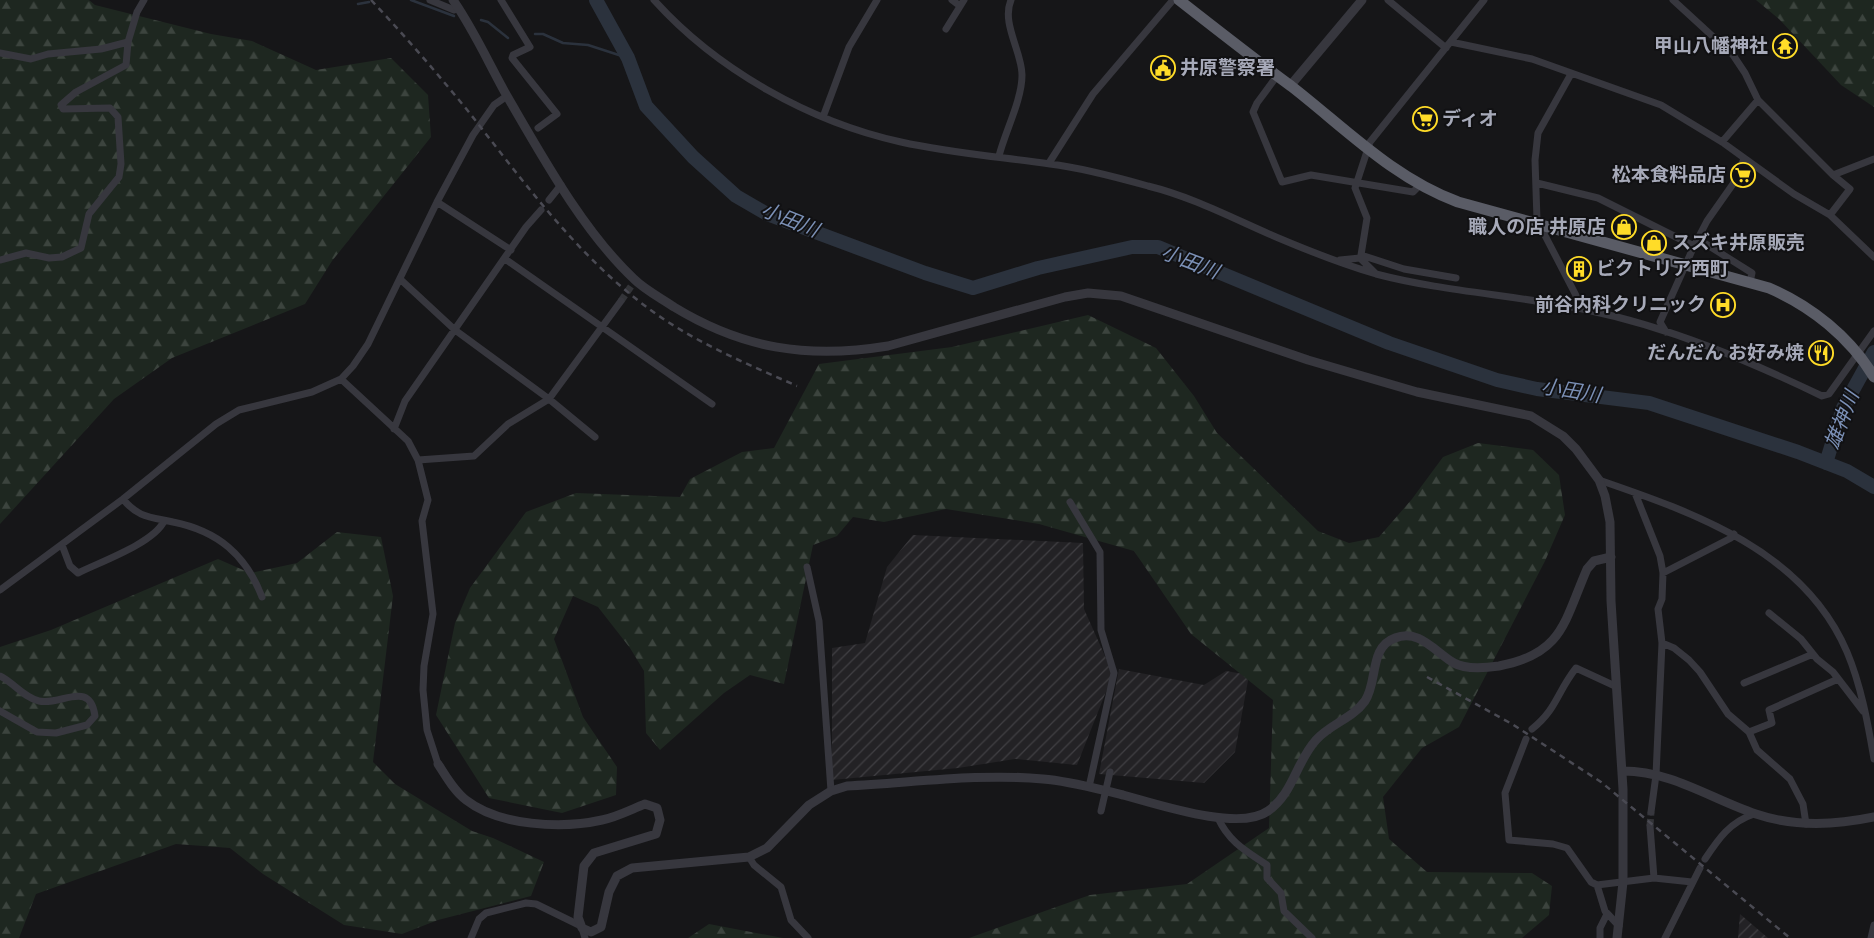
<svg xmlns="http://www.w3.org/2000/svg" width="1874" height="938" viewBox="0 0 1874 938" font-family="Karla,'Noto Sans JP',sans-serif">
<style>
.industrial{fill:url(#industrial-furrows)}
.forest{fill:url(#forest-firs)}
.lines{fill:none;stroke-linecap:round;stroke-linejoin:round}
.stream{stroke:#2b323d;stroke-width:2.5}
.river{stroke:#2b323d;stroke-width:14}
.minor-tunnel{stroke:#333438;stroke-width:7;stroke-dasharray:7 3.5;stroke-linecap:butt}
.minor{stroke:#37373e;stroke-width:7}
.tertiary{stroke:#37373e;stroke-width:9}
.trunk{stroke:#5a5c66;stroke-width:11}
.rail{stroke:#4a4a53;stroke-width:2.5;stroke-dasharray:6 5;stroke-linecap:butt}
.minor-bridge{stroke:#37373e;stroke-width:7}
.labels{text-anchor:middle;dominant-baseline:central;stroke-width:4;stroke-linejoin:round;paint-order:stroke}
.poi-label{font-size:19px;font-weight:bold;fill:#a7aab9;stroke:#111113;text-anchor:end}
.water-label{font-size:20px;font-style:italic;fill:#7c91b7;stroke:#111113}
</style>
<defs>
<pattern id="industrial-furrows" width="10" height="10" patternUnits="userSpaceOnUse" patternTransform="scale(1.25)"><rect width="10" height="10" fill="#232225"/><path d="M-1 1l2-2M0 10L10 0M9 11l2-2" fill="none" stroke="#403f43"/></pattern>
<pattern id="forest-firs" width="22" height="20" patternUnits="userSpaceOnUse" patternTransform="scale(1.25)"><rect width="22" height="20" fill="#1e2720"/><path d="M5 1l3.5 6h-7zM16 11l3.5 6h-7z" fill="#3c443e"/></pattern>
</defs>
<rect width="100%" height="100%" fill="#161618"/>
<!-- industrial -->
<path class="industrial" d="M913,535L1083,543L1084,609L1113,674L1077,765L1015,759L958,768L832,780V648L865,643L887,567Z
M1119,669L1204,685L1226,671L1249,675L1235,752L1204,783L1099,774Z
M1740,914L1768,938H1738Z"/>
<!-- forest -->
<path class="forest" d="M0,0H89L95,5L211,34L252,41L316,70L391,58L428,95L431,137L332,261L305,304L172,358L114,399L0,524Z
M1756,0H1874V107L1841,85L1779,19Z
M1088,315L1156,348L1194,396L1217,433L1318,531L1349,543L1379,537L1412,499L1443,457L1478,443L1533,450L1559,475L1565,515L1545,561L1459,727L1422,748L1383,797L1389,839L1427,872L1532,873L1552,886L1549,915L1522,938H969L1090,895L1187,884L1269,828L1273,700L1191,634L1134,551L1039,524L946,509L884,522L853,517L837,536L813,545L784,684L750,675L724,693L660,750L646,733L644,671L630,648L598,607L573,596L554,639L583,717L617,767L616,795L562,813L489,798L436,715L455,623L470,588L526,512L576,493L680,497L690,479L742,452L774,448L819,364L952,347Z
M337,532L381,537L393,596L373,762L395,784L472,831L493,838L544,862L531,896L438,920L402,934L344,925L263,874L230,848L176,844L36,894L19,938H0V647L51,630L218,559L250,573L297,563Z
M709,924L783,938H688Z"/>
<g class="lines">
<!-- stream -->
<path class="stream" d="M411,0L454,16
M358,4L369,2
M481,20L488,22L508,38
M535,34H543L563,43L588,45L628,58"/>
<!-- river -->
<path class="river" d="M596,0L628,58L646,106L693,157L736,196L767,214L925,273L973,288L1038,268L1132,247H1158L1389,343L1497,380L1537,389L1649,403L1798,452L1847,471L1874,487
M1826,463L1843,408L1874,352"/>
<!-- minor-tunnel -->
<path class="minor-tunnel" d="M621,301L632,285
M1650,826L1651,812"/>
<!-- minor -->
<path class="minor" d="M430,0L454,10L459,8
M501,0L530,47L513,55L512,58L557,114L538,128
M654,0C717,70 810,122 901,142C950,153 1001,157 1050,164C1083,168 1116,177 1148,186C1193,197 1234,219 1276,237C1309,251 1342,264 1376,274C1445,292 1517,295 1587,310C1669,327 1747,360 1822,396L1829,394L1874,331
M952,0L960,6
M1388,0L1446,48
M1673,0L1733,55L1745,73L1758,100L1833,175L1850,189L1830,215
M946,29L964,0
M1451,42L1532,59L1661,105L1722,142L1794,194L1830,215L1874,257
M0,53L31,59L48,54L101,49L128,42
M1571,74L1538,133L1535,160L1537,220L1583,309
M1277,76L1257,103L1253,112L1282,182L1311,175L1413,192L1419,186
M823,117L849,47L877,0
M1722,142L1758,100
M999,156C1005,132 1022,100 1022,75C1022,52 1001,23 1011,0
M1049,163L1093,94L1173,0
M1833,175L1874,159
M1537,183L1598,198L1694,246
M549,200L561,185
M437,202L511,250
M1698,239L1752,273L1750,282
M1361,255L1360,258L1375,273
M505,259L712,404
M0,260L26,253L49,258L62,257L81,248L89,214L119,177L121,164L118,117L110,108L63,109L61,105L76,92L126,65L128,42L137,12L144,0
M1340,260L1360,258
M1456,278L1404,269L1361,255L1367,218L1355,188L1370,142L1484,0
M400,279L455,330L549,399L595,437
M1666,332L1660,322L1694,246L1707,221L1733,184L1744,159
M341,379L408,441L418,460L428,500L422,521L433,614L424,666L423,690L427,730L438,764
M394,429L405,401L526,227L541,210
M418,460L474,456L508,424L549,399L621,301
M1599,480C1695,513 1804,551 1847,652C1861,685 1868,724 1874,759
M1635,493L1660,556L1663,573L1662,599L1658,609L1662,643L1656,775L1651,812
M123,499C138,518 151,517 173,522C218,531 246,555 262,597
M1070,502L1100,552L1101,630L1114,673L1089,787
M62,545L70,566L78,573C100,562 154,543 164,521
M807,567L819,621L831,791
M1663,573L1731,538L1734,534
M0,590L123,499L216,424L239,410L312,392L341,379L353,366L368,344L437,202L473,135L494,105L507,96
M1769,613L1801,639L1817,659L1833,672L1863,711
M1662,643L1674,648L1689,660L1700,672L1728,714L1749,732L1757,750L1790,779L1803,804L1806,824
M0,676C13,682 24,698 39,701C61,706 90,679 95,716L87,725L56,733L37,732L0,711
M1744,683L1813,654
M1532,729C1557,709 1557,692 1576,668L1615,686
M1749,732L1772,723L1769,710L1838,679
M1526,739L1505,793L1509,840L1553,844L1567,848L1591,882L1597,885L1654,878L1692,882
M1218,818C1229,842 1246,851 1267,865V878L1281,893L1284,911L1312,938
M1650,826L1654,878
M749,857L754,865L781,887L791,920L808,938
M1705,859C1719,838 1730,822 1754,814
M1597,885L1605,911L1619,926
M582,928L585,938
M471,938L479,919L486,913L526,903L536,904L579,925
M1600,938V928L1607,914
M1665,938L1700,868
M1871,938L1874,925"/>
<!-- tertiary -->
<path class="tertiary" d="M453,0C474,30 489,64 507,96C542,156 583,231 634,279C645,290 661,298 674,307C743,349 808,359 888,346L1065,297L1088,293L1121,296L1308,360L1417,392L1531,416L1563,436L1576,449L1599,480L1605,496L1610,522L1611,601L1623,789V882L1617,938
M1290,86L1362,0
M438,764C446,776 454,791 466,800C499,826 562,829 602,820C617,817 632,809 645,804L657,808L660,820L656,834L594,853L584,866L578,917L582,928L591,932L601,927L609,892L617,876L632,868L749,857L767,848L809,805L831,791L847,786C911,783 979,773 1043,779C1070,781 1097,789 1123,795C1157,804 1239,832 1268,811C1293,794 1296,762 1316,740C1330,724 1352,719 1365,701C1378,682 1369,647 1395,638C1419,628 1435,652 1454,663C1466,670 1485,668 1499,666C1563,654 1564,622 1587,569L1594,561L1611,557
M1623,771C1672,771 1711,799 1756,814C1794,827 1836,825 1874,817"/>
<!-- trunk -->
<path class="trunk" d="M1179,0C1216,29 1253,58 1291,86C1345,128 1393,178 1458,202L1769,288C1811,306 1850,337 1874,377"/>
<!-- rail -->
<path class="rail" d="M371,0C405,36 437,73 468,111C527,186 585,267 665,320C706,347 752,366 797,386
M1427,677L1512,724L1601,782L1790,938"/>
<!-- minor-bridge -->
<path class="minor-bridge" d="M1101,811L1110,772"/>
</g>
<!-- icons -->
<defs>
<symbol id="temple-ring" viewBox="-11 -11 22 22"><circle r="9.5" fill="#111113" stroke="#ffdc28" stroke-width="1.5"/><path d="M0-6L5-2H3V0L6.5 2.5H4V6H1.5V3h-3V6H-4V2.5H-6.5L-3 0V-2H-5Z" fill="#ffdc28"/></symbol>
<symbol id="civic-ring" viewBox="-11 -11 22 22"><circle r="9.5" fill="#111113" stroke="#ffdc28" stroke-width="1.5"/><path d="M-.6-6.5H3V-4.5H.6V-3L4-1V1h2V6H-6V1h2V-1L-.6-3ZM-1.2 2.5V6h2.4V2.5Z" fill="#ffdc28"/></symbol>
<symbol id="supermarket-ring" viewBox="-11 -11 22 22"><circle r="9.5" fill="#111113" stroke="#ffdc28" stroke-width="1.5"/><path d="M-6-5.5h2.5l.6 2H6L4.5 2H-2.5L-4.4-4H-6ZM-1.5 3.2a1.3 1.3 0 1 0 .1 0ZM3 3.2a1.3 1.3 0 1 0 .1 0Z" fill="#ffdc28"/></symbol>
<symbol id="shop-ring" viewBox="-11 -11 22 22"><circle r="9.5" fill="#111113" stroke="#ffdc28" stroke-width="1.5"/><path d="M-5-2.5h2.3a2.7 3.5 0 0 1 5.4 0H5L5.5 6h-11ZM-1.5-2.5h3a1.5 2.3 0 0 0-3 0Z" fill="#ffdc28"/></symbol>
<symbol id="building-ring" viewBox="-11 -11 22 22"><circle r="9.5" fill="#111113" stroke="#ffdc28" stroke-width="1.5"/><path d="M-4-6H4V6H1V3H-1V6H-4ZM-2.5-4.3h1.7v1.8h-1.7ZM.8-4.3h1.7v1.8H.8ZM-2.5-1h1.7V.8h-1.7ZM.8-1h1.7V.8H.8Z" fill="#ffdc28"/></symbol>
<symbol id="hospital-ring" viewBox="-11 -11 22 22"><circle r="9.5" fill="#111113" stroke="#ffdc28" stroke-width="1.5"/><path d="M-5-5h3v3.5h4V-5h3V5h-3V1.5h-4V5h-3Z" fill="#ffdc28"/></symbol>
<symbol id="restaurant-ring" viewBox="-11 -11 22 22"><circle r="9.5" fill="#111113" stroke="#ffdc28" stroke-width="1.5"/><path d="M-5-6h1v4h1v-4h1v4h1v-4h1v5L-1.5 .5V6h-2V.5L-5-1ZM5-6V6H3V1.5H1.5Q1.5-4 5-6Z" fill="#ffdc28"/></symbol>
</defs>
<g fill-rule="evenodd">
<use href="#temple-ring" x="1771" y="32" width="28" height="28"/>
<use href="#civic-ring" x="1149" y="54" width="28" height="28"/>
<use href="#supermarket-ring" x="1411" y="105" width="28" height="28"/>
<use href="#supermarket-ring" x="1729" y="161" width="28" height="28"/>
<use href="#shop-ring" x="1610" y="213" width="28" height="28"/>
<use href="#shop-ring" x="1640" y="229" width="28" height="28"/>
<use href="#building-ring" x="1565" y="255" width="28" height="28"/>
<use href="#hospital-ring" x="1709" y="291" width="28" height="28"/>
<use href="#restaurant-ring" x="1807" y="339" width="28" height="28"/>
</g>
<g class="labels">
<!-- poi labels -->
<g class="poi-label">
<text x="1768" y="46">甲山八幡神社</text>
<text x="1180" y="68" text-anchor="start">井原警察署</text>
<text x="1442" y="119" text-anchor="start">ディオ</text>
<text x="1726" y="175">松本食料品店</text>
<text x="1606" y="227">職人の店 井原店</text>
<text x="1672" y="243" text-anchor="start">スズキ井原販売</text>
<text x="1596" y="269" text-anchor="start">ビクトリア西町</text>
<text x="1706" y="305">前谷内科クリニック</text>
<text x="1804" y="353">だんだん お好み焼</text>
</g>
<!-- water labels -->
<g class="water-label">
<text transform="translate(790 220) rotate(22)">小田川</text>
<text transform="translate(1190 262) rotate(21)">小田川</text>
<text transform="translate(1571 391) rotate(9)">小田川</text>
<text transform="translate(1842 420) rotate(-69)">雄神川</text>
</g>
</g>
</svg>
